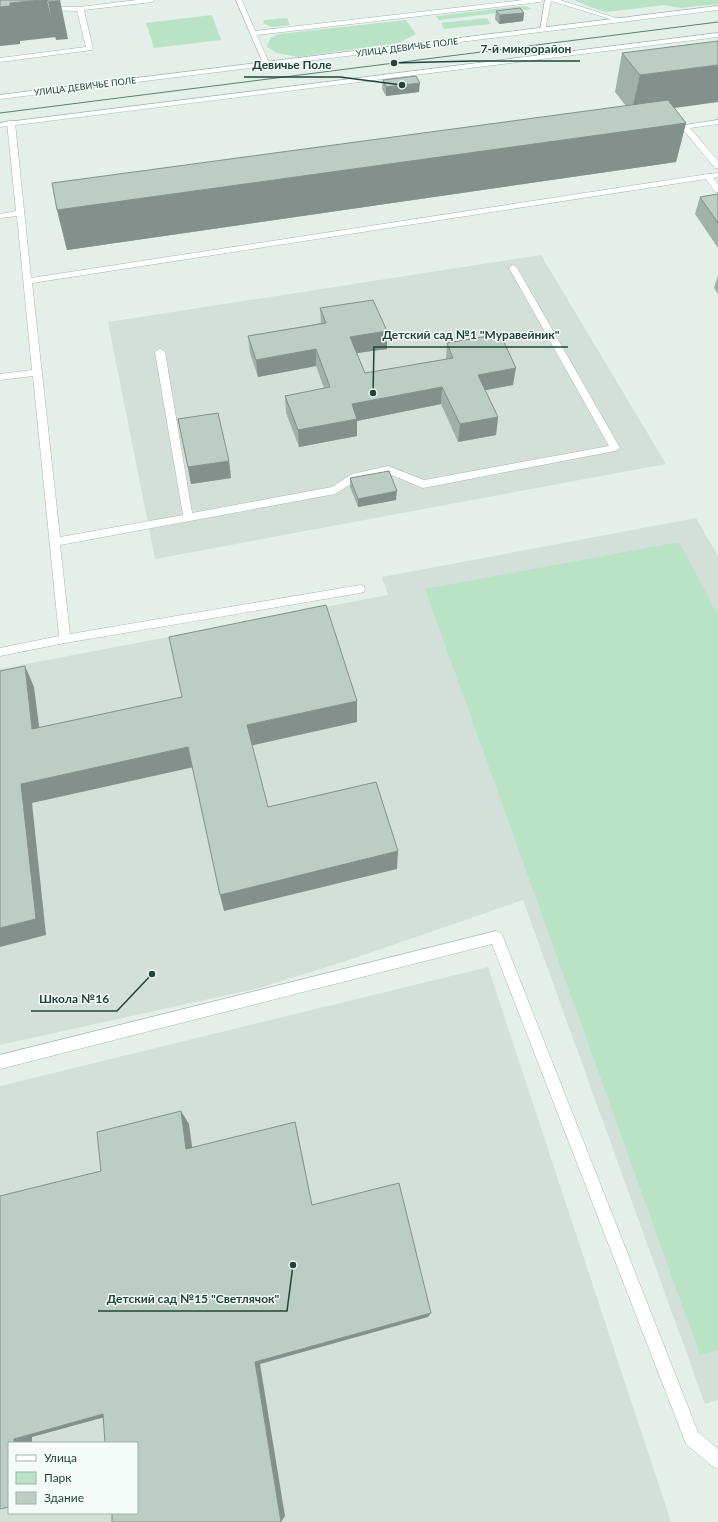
<svg xmlns="http://www.w3.org/2000/svg" width="718" height="1522" viewBox="0 0 718 1522" font-family="Lato,sans-serif">
<style>
.built{fill:#d2e0d9;fill-rule:evenodd}
.green{fill:#bae3c5}
.lines{fill:none;stroke-linecap:round;stroke-linejoin:round}
.lane-casing{stroke:#a5b8b2;stroke-width:1}
.secondary-casing{stroke:#a1bcb2;stroke-width:1}
.lane{fill:#fff;fill-rule:evenodd}
.secondary{fill:#fff;fill-rule:evenodd}
.tram{stroke:#5b7f75;stroke-width:1}
.wall{fill:#a2b0aa}
.shaded-wall{fill:#84908b}
.building{fill:#bccdc6;stroke:#84908b}
.labels{text-anchor:middle;dominant-baseline:central;stroke-width:3;stroke-linejoin:round;paint-order:stroke}
.far-street-label{font-size:9px;fill:#20443a;stroke:#f5fbf8}
.leader{fill:none;stroke:#20443a;stroke-width:1.5}
.callout-dot{fill:#20443a;stroke:#f5fbf8;stroke-width:1.5}
.callout-label{font-size:12px;text-anchor:middle;font-weight:bold;fill:#20443a;stroke:#f5fbf8;stroke-width:3;stroke-linejoin:round;paint-order:stroke}
</style>
<rect width="100%" height="100%" fill="#e4efea"/>
<!-- built -->
<path class="built" d="M541,255L666,464L155,559L108,322Z
M696,518L718,556V1400L705,1404L523,900L349,960L259,988L0,1045V669L388,595L382,577Z
M488,967L671,1522H0V1086ZM9,1443H137V1513H9Z"/>
<!-- green -->
<path class="green" d="M574,0H718V4L680,8L665,5L606,12L593,8Z
M525,6L532,9L439,20L436,16L503,8Z
M212,15L221,40L154,48L146,23Z
M287,18L290,25L272,27L263,23L264,20Z
M487,18L491,24L444,29L441,23Z
M406,20L416,34L398,43L298,57L277,53L267,47L270,38L279,34Z
M679,542L718,614V1350L700,1355L425,589Z"/>
<g class="lines">
<defs>
<path id="lane" d="M137,0H155L152,2L84,10L93,49L92,50L0,62V58L86,47L77,11L46,10L44,9V7H80Z
M236,0H242L255,31L523,0H543L540,2L257,35L269,63L266,65L263,63Z
M545,0H560L622,20L617,21L551,1L545,30L540,31Z
M718,120V124L690,128L718,161V168H715L681,127L685,125Z
M8,121H14L15,123L31,278L708,174L718,173V177L713,178L718,184V192H715L706,179L32,283L60,537L183,515L155,352L160,349L165,352L192,513L332,487L352,474L388,466L424,480L609,446L509,268L513,265L517,268L620,448L615,451L423,488L387,473L359,479L335,494L60,545L70,634L360,585L364,586L365,589L364,592L360,593L65,643L0,656V648L59,636L33,376L0,380V374L32,370L17,216L0,218V214L16,211L7,123Z
M496,931L501,933L503,937L698,1432L718,1449V1469L712,1466L686,1444L492,944L0,1069V1055Z"/>
<path id="secondary" d="M718,6V10L0,99V95Z
M718,33V37L0,127V123Z"/>
</defs>
<!-- lane casing -->
<use href="#lane" class="lane-casing"/>
<!-- secondary casing -->
<use href="#secondary" class="secondary-casing"/>
<!-- lane -->
<use href="#lane" class="lane"/>
<!-- secondary -->
<use href="#secondary" class="secondary"/>
<!-- tram -->
<path class="tram" d="M0,113L718,22"/>
</g>
<!-- wall -->
<path class="wall" d="M496,11L524,13L523,21L499,24L495,19Z
M622,53L674,108L686,123L676,162L67,250L57,210L626,106L615,92Z
M383,80L419,92L386,96L382,89Z
M718,194V248L695,214L700,197Z
M718,275V294L714,288Z
M320,308L387,331V349L357,353L365,373L446,359L447,343L513,385L485,390L498,417L496,435L458,442L441,404L357,421V436L299,447L286,413L285,396L324,388L316,366L258,377L250,353L248,336L321,323Z
M178,419L229,461L231,478L191,484Z
M350,478L396,500L358,507L350,487Z"/>
<!-- shaded-wall -->
<path class="shaded-wall" d="M42,0H47L56,37L20,41V44L0,46V7L10,3Z
M60,0L68,39L56,40L48,2Z
M524,13L523,21L499,24L500,15Z
M718,65V102L631,114L640,75Z
M420,83L419,92L386,96V87Z
M686,123L676,162L67,250L57,210Z
M387,331V349L350,354V337Z
M316,349V366L258,377L256,360Z
M516,368L513,385L476,392L478,375Z
M442,387L441,404L357,421V436L299,447L298,430L352,404Z
M498,417L496,435L458,442L460,424Z
M229,461L231,478L191,484L188,467Z
M397,491L396,500L358,507V499Z
M25,666L34,687L42,749L32,729Z
M357,701V722L250,746L247,725Z
M188,747L194,767L32,803L46,935L0,947V928L21,784Z
M398,851L397,869L224,911L220,895Z
M181,1111L189,1124L194,1161L186,1149Z
M295,1122L298,1135L314,1215L312,1205Z
M431,1313L428,1317L260,1364L285,1516L281,1522L255,1362Z
M103,1414H116L32,1437V1443H14V1439Z"/>
<!-- building -->
<path class="building" d="M0,0H42L10,3V6L0,7Z
M47,0H59L60,1L48,2Z
M520,8L524,13L500,15L496,11Z
M718,41V65L640,75L622,53Z
M416,76L420,83L386,87L383,80Z
M668,100L686,123L57,210L52,183Z
M718,194V223L700,197Z
M373,300L387,331L350,337L365,373L453,358L447,343L500,334L516,368L478,375L498,417L460,424L442,387L352,404L357,419L298,430L285,396L330,387L316,349L256,360L248,336L326,323L320,308Z
M218,413L229,461L188,467L178,419Z
M389,471L397,491L358,499L350,478Z
M326,605L357,701L247,725L268,807L376,782L398,851L220,895L188,747L21,784L36,919L0,928V671L25,666L32,729L182,697L169,637Z
M181,1111L186,1149L295,1122L312,1205L399,1183L431,1313L255,1362L281,1522H112V1513H137V1443H105L103,1414L14,1439V1443H9V1507L0,1509V1196L101,1171L97,1132Z"/>
<g class="labels">
<!-- far-street labels -->
<g class="far-street-label">
<text transform="translate(407 47) rotate(-7)">УЛИЦА ДЕВИЧЬЕ ПОЛЕ</text>
<text transform="translate(85 86) rotate(-7)">УЛИЦА ДЕВИЧЬЕ ПОЛЕ</text>
</g>
</g>
<!-- callouts -->
<path class="leader" d="M394 63L473 61H580M402 85L340 77H244M373 393L374 347H568M152 974L117 1011H31M293 1265L287 1311H98"/>
<g class="callout-dot">
<circle cx="394" cy="63" r="4"/>
<circle cx="402" cy="85" r="4"/>
<circle cx="373" cy="393" r="4"/>
<circle cx="152" cy="974" r="4"/>
<circle cx="293" cy="1265" r="4"/>
</g>
<g class="callout-label">
<text x="526" y="53">7-й микрорайон</text>
<text x="292" y="69">Девичье Поле</text>
<text x="471" y="339">Детский сад №1 "Муравейник"</text>
<text x="74" y="1003">Школа №16</text>
<text x="193" y="1303">Детский сад №15 "Светлячок"</text>
</g>
<!-- legend -->
<rect x="8" y="1442" width="130" height="72" fill="#f5fbf8" stroke="#a0b2ac"/>
<rect x="16" y="1455" width="20" height="6" fill="#ffffff" stroke="#a0b2ac"/>
<text x="44" y="1462" font-size="12" fill="#20443a">Улица</text>
<rect x="16" y="1472" width="20" height="12" fill="#bae3c5" stroke="#a0b2ac"/>
<text x="44" y="1482" font-size="12" fill="#20443a">Парк</text>
<rect x="16" y="1492" width="20" height="12" fill="#bccdc6" stroke="#a0b2ac"/>
<text x="44" y="1502" font-size="12" fill="#20443a">Здание</text>
</svg>
